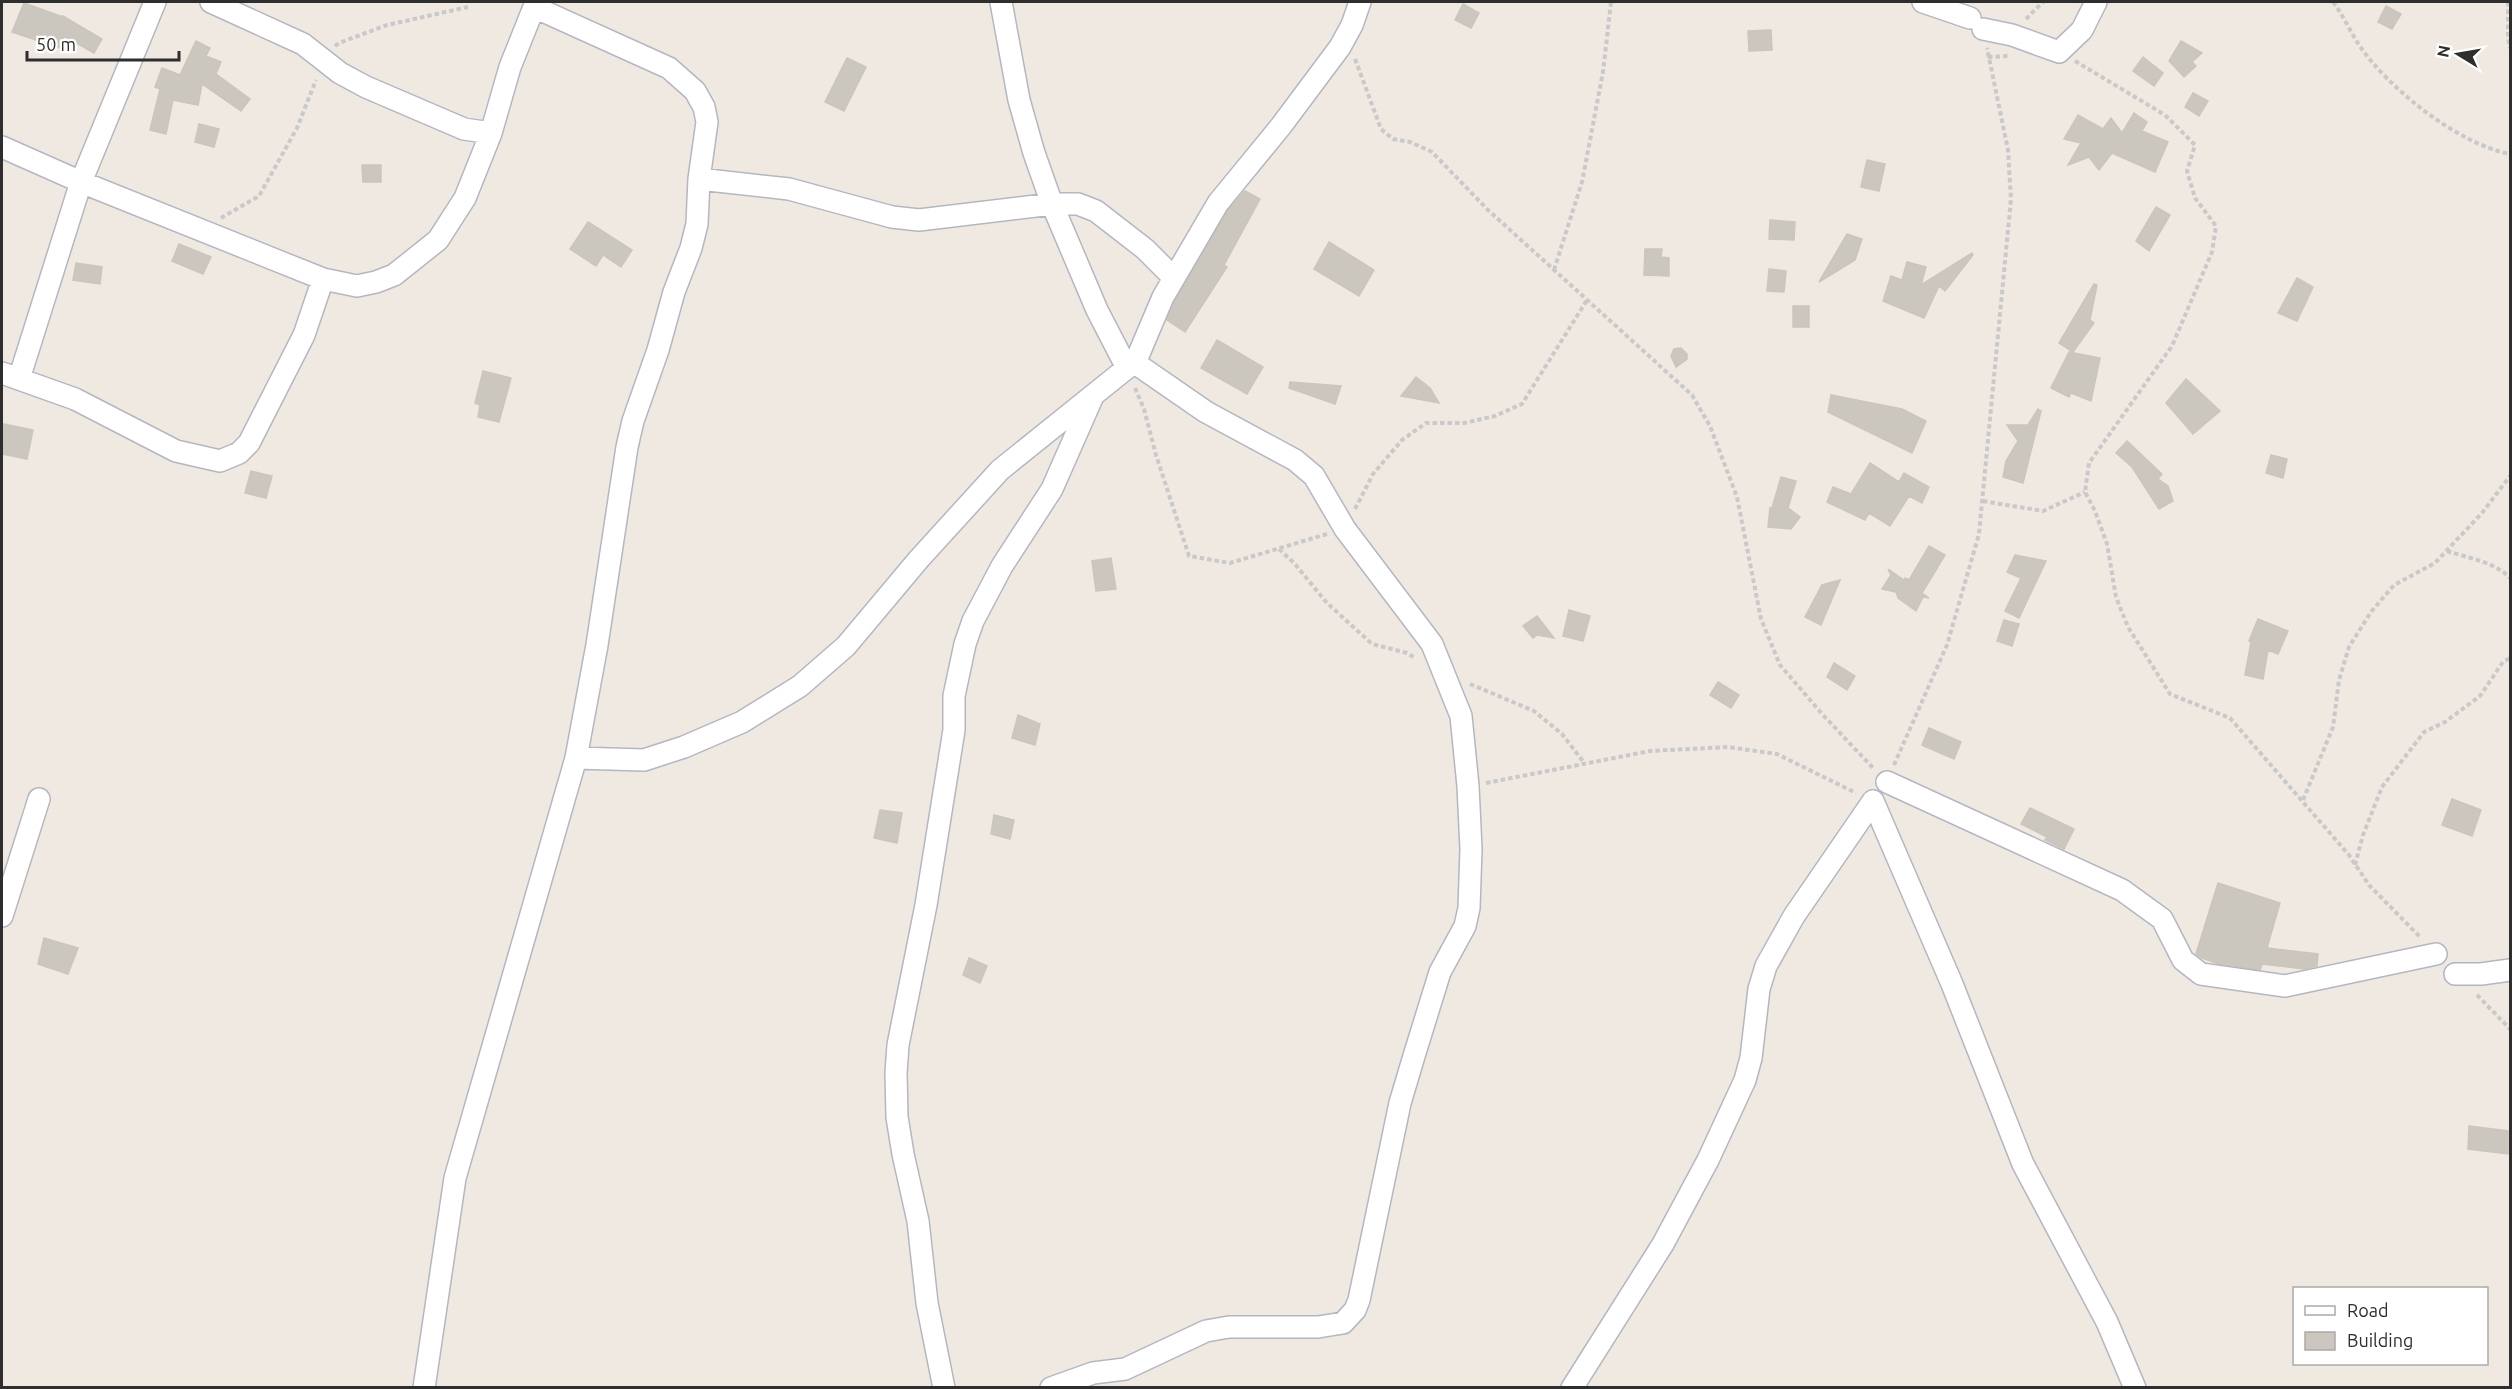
<svg xmlns="http://www.w3.org/2000/svg" width="2512" height="1389" viewBox="0 0 2512 1389" font-family="Ubuntu,sans-serif">
<style>
.building{fill:#cbc7bf;stroke:#cbc5ba;stroke-width:1.5}
.lines{fill:none;stroke-linecap:round;stroke-linejoin:round}
.minor-casing{stroke:#b4b7c1;stroke-width:24}
.path{stroke:#c9c9c9;stroke-width:4;stroke-dasharray:4.5 3;stroke-linecap:butt}
.minor{stroke:#fff;stroke-width:21}
</style>
<rect width="100%" height="100%" fill="#efe9e1"/>
<!-- building -->
<path class="building" d="M24,3L63,17V16L102,39L94,53L64,36L60,48L12,32Z
M1463,4L1479,13L1471,28L1455,20Z
M2386,6L2401,14L2392,29L2378,22Z
M1771,30L1772,50L1749,51L1748,31Z
M196,41L210,48L206,56L221,62L216,74L250,99L241,111L202,84L198,105L173,100L166,134L150,130L160,89L155,87L162,68L180,75Z
M2181,41L2202,53L2192,62L2196,66L2184,77L2169,61Z
M2143,57L2163,73L2154,86L2133,71Z
M847,58L866,67L844,111L825,102Z
M2193,93L2208,101L2199,116L2185,107Z
M2134,113L2147,122L2142,131L2168,142L2155,172L2112,153L2099,170L2089,157L2068,165L2081,143L2064,139L2078,115L2103,129L2111,118L2122,133Z
M199,124L219,129L214,147L195,142Z
M1867,160L1885,164L1879,191L1861,187Z
M362,165H381V182H363Z
M1245,191L1260,199L1224,265L1227,267L1185,332L1167,320L1174,303L1228,210Z
M2156,207L2170,215L2149,251L2136,241Z
M1770,220L1795,222L1794,240L1769,239Z
M588,222L632,250L621,267L603,255L596,266L570,249Z
M1847,234L1862,239L1855,260L1819,282Z
M1329,242L1374,270L1359,296L1314,269Z
M179,244L211,257L203,274L172,261Z
M1645,249H1662L1661,257L1669,258V276L1644,275Z
M1972,253L1973,255L1945,291L1939,286L1924,318L1883,301L1891,276L1902,280L1907,262L1926,267L1921,285Z
M76,263L102,267L100,284L73,280Z
M1769,269L1786,271L1784,292L1767,291Z
M2297,278L2313,287L2297,321L2278,313Z
M2094,284L2097,285L2090,320L2094,323L2073,352L2059,343Z
M1793,306H1809V327H1793Z
M1217,340L1263,367L1247,394L1201,368Z
M1681,348L1687,354V359L1676,367L1671,356L1674,349Z
M2069,352L2100,358L2091,401L2071,393L2069,397L2051,388Z
M483,371L511,378L499,422L478,417L480,405L475,403Z
M1416,377L1430,388L1439,403L1401,396Z
M2186,379L2220,411L2193,434L2166,403Z
M1290,382L1341,386L1335,404L1289,388Z
M1831,395L1902,409L1926,421L1912,453L1828,412Z
M2038,409L2041,411L2023,483L2003,477L2006,461L2018,441L2007,425H2028Z
M4,424L33,430L27,459L2,454Z
M2127,441L2162,474L2158,479L2168,486L2173,501L2159,509L2132,467L2116,453Z
M2271,455L2287,459L2283,478L2266,473Z
M1870,463L1899,482L1904,473L1929,487L1922,503L1909,496L1890,526L1869,513L1865,520L1827,502L1833,487L1851,494Z
M251,471L272,476L266,498L245,493Z
M1781,477L1796,481L1788,508L1800,517L1791,529L1768,527L1770,508H1772Z
M1929,546L1945,555L1922,593L1929,598L1923,597L1916,611L1898,598L1896,592L1882,589L1891,575L1888,569L1904,580L1905,578L1909,580Z
M2015,555L2046,561L2019,618L2005,611L2021,578L2007,572Z
M1111,558L1116,589L1096,591L1092,561Z
M1840,580L1821,625L1805,617L1822,585Z
M1569,610L1590,616L1583,641L1563,636Z
M1537,616L1554,638L1537,635L1533,638L1523,626Z
M2258,619L2288,631L2278,654L2268,650L2263,679L2245,675L2251,642L2249,641Z
M2004,620L2019,624L2012,646L1997,641Z
M1834,663L1855,676L1847,690L1827,677Z
M1718,682L1739,695L1731,708L1710,695Z
M1018,715L1040,724L1035,745L1012,738Z
M1929,728L1961,742L1954,759L1922,745Z
M2452,799L2481,810L2472,836L2442,825Z
M2030,808L2074,829L2064,849L2045,840L2047,837L2021,824Z
M880,810L902,813L897,843L874,838Z
M994,815L1014,820L1010,839L991,834Z
M2218,883L2280,903L2267,948L2318,954L2317,966L2304,969L2262,964L2260,970L2219,964L2202,958L2196,954Z
M44,938L78,948L68,974L38,964Z
M969,958L987,966L980,983L963,975Z
M2469,1126L2508,1131V1154L2468,1149Z"/>
<g class="lines">
<defs>
<path id="minor" d="M1923,2L1970,18
M1983,29L2012,35L2059,52L2082,30L2096,2
M491,133L510,67L536,2
M2,147L81,182L155,2
M699,179L789,189L892,217L919,220L1052,204L1034,153L1019,100L1001,2
M1135,363L1163,297L1218,203L1281,126L1340,47L1352,25L1360,2
M2,373L75,399L176,451L220,461L239,453L249,443L304,335L323,279
M19,379L81,182L323,279L357,286L376,282L394,275L438,240L465,198L491,133L464,129L366,87L340,73L303,44L211,2
M576,758L644,760L684,747L742,722L800,686L846,646L919,559L1000,470L1127,368
M1887,782L2122,890L2162,919L2183,960L2201,974L2285,986L2436,954
M1873,801L1952,984L2023,1164L2107,1322L2135,1388
M2,916L39,799
M2455,974H2481L2510,970
M424,1388L455,1178L576,758L597,645L627,447L633,421L658,350L674,292L691,248L697,224L699,179L707,122L704,107L695,91L669,68L534,7
M944,1388L927,1303L918,1221L903,1154L897,1117L896,1073L898,1045L926,905L954,730V696L965,644L973,621L1002,566L1052,489L1093,396
M1051,1388L1093,1373L1125,1369L1206,1331L1229,1327H1318L1343,1323L1355,1310L1359,1300L1400,1103L1414,1056L1440,972L1465,926L1469,908L1471,849L1468,786L1461,716L1432,644L1345,529L1314,476L1295,460L1206,412L1135,363L1127,368L1097,310L1052,204H1078L1096,211L1145,249L1174,278
M1572,1388L1663,1244L1708,1160L1745,1080L1751,1058L1759,989L1766,966L1794,916L1873,801"/>
</defs>
<!-- minor casing -->
<use href="#minor" class="minor-casing"/>
<!-- path -->
<path class="path" d="M2333,2C2343,15 2350,31 2359,45C2389,89 2458,144 2510,154
M2508,2V38L2510,48
M2026,19L2043,2
M335,46L339,43L387,25L468,7
M1988,57L2009,56
M1355,59L1381,129L1393,139L1410,142L1432,152L1488,210L1692,395L1710,426L1737,497L1761,619L1780,665L1823,715L1874,769
M2075,61L2165,115L2195,145L2187,171L2195,198L2216,226L2212,252L2172,346L2089,463L2085,492L2095,511L2107,544L2116,597L2128,627L2170,694L2230,718L2349,855L2369,885L2421,938
M221,218L259,196L297,128L316,80
M1554,270L1582,182L1603,72L1611,2
M1135,388L1144,409L1156,455L1189,556L1230,563L1327,534
M1983,501L2043,511L2085,492
M1355,509L1373,474L1402,440L1426,423H1464L1495,416L1522,404L1587,300
M1279,549L1294,563L1327,603L1372,644L1407,653L1415,658
M2447,551C2468,558 2495,562 2510,578
M1470,684L1534,711L1562,734L1585,764
M1894,765L1947,645L1979,534L2011,199L2008,150L1987,48
M1486,783L1650,751L1728,747L1777,754L1856,793
M2303,800L2333,727L2339,680L2349,647L2371,612L2394,585L2435,563L2482,513L2510,476
M2355,865L2363,835L2382,787L2424,732L2445,722L2480,696L2503,662L2510,658
M2477,995L2510,1029"/>
<!-- minor -->
<use href="#minor" class="minor"/>
</g>
<!-- border -->
<rect width="2512" height="1389" fill="none" stroke="#2e2e2e" stroke-width="6"/>
<!-- legend -->
<rect x="2293" y="1287" width="195" height="78" fill="#ffffff" stroke="#ababab" stroke-width="1.5"/>
<rect x="2305" y="1306" width="30" height="9" fill="#ffffff" stroke="#ababab" stroke-width="1.5"/>
<text x="2347" y="1317" font-size="18" fill="#2e2e2e">Road</text>
<rect x="2305" y="1332" width="30" height="18" fill="#cbc7bf" stroke="#ababab" stroke-width="1.5"/>
<text x="2347" y="1347" font-size="18" fill="#2e2e2e">Building</text>
<!-- north arrow -->
<g transform="translate(2458 54) rotate(281)" stroke="#ffffff" stroke-width="4.5" paint-order="stroke">
<path d="M0-4.5L10 22L0 15L-10 22Z" fill="#2e2e2e"/>
<text y="-9" font-size="16" font-weight="bold" text-anchor="middle" fill="#2e2e2e">N</text>
</g>
<!-- scale -->
<path d="M27 51v9h152v-9" fill="none" stroke="#2e2e2e" stroke-width="3"/>
<text x="36" y="51" font-size="18" fill="#2e2e2e" stroke="#ffffff" stroke-width="4.5" paint-order="stroke">50 m</text>
</svg>
